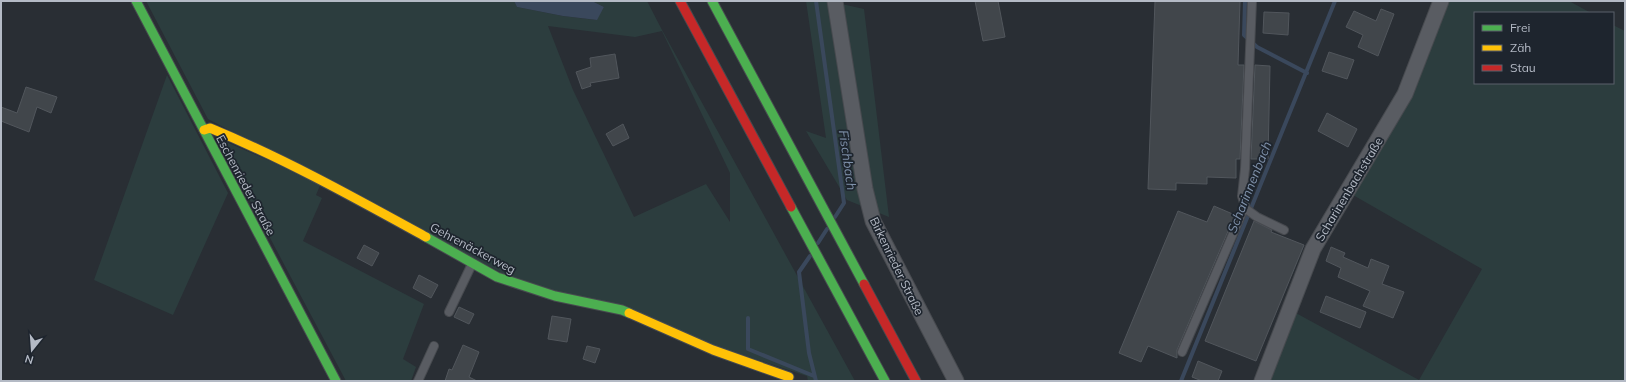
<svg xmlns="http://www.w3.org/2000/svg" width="1626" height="382" viewBox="0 0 1626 382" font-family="Mulish,sans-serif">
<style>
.green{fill:#2c3d3e;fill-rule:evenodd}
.water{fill:#3a485c}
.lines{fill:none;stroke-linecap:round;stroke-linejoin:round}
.stream{stroke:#3a485c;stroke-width:4}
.building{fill:#41464b;stroke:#51565c}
.lane-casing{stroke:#474a4f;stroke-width:10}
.street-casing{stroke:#474a4f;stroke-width:17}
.fast-casing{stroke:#474a4f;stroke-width:11}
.slow-casing{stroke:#474a4f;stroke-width:11}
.jam-casing{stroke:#474a4f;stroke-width:11}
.lane{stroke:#595c62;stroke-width:8}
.street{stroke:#595c62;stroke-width:15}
.fast{stroke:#4caf50;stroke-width:9}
.slow{stroke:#ffc107;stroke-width:9}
.jam{stroke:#c62828;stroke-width:9}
.labels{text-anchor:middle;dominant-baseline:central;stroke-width:3.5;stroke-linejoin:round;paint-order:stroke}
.street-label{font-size:12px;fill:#b4bac5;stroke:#1e252e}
.water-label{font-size:13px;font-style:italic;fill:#7f91aa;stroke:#1e252e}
</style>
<rect width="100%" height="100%" fill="#292e34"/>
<!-- green -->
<path class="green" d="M146,1H514L517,7L563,16L596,20L604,7L592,1H647L662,30L855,381H808L807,376L519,282L208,119ZM548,26L635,37L662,31L730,173V222L706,184L634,217L573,90Z
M806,1H828L864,9L889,217L847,200L806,131L826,138Z
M1448,1H1569L1591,13H1475V83H1613V25L1625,31V381H1268L1294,312L1419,380L1482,269L1353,195Z
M167,75L228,193L173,315L94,280Z
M217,138L321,183L316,195L322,198L303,241L424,304L403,359L416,367L411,381H346Z"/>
<!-- water -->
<path class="water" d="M514,1H592L604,7L597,20L563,16L517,7Z"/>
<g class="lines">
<!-- stream -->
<path class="stream" d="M816,1L844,203L835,217
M1245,1L1244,35L1257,47L1307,73
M818,243L827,229
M810,256L799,272L809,353L816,381
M748,318V349L814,376
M1181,381L1335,1"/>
</g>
<!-- building -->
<path class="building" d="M975,1H998L1005,37L983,41Z
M1155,1H1240L1238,65H1244L1240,159H1236V178L1207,177V184L1176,183V190L1148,189Z
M1381,9L1394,14L1378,56L1358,47L1363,35L1346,27L1354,11L1376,21Z
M1264,12L1289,13L1288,35L1263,33Z
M1329,52L1354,60L1347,79L1322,71Z
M615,54L619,78L590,83L591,86L582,89L576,72L591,67L590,58Z
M1255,65L1270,66L1268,159H1251Z
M26,87L57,97L51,113L37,107L29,132L1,121V107L17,113Z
M1327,113L1357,129L1348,147L1318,131Z
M623,124L629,138L613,146L606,134Z
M1214,206L1235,215L1177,350V358L1148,346L1141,362L1119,353L1178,211L1207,222Z
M1254,221L1272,230L1271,232L1304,245L1256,361L1205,341Z
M364,245L379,253L372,266L357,258Z
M1331,247L1345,253L1343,257L1368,268L1371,259L1389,266L1382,284L1404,292L1393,318L1363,306L1370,291L1338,277L1341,268L1326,261Z
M419,275L438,285L431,298L413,288Z
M1326,296L1366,312L1360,328L1320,312Z
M459,307L474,314L469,324L454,317Z
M552,316L571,319L567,342L548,339Z
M463,345L479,352L469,377L477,381H445L449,369L452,370Z
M587,346L600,349L595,363L583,359Z
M1198,361L1222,371L1218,381H1202L1192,377Z"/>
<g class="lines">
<defs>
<path id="lane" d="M1252,1L1245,169L1242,196L1246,209L1257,217L1284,230
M449,312L472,264
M1182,352L1245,206
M418,381L434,346"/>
<path id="street" d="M835,1L865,189L873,221L956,381
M1262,381L1313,249L1405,94L1441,1"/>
<path id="fast" d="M136,1L336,381
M712,1L864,284
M791,207L885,381
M426,237L497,277L555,296L622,310L629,313"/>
<path id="slow" d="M204,130L210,128C285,159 355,198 426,237
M629,313L713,350L789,377"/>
<path id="jam" d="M680,1L791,207
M864,284L916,381"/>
</defs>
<!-- lane casing -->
<use href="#lane" class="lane-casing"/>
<!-- street casing -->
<use href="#street" class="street-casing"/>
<!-- fast casing -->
<use href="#fast" class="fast-casing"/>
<!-- slow casing -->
<use href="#slow" class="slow-casing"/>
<!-- jam casing -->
<use href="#jam" class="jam-casing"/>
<!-- lane -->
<use href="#lane" class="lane"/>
<!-- street -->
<use href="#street" class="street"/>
<!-- fast -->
<use href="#fast" class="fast"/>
<!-- slow -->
<use href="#slow" class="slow"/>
<!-- jam -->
<use href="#jam" class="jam"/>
</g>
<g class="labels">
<!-- street labels -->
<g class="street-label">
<text transform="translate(246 185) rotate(62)">Eschenrieder Straße</text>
<text transform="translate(1349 189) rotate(-59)">Scharinenbachstraße</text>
<text transform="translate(473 248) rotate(28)">Gehrenäckerweg</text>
<text transform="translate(897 266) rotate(64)">Birkenrieder Straße</text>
</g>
<!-- water labels -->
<g class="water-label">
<text transform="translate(848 160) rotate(82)">Fischbach</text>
<text transform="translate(1249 187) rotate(-68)">Scharinnenbach</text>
</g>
</g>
<!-- border -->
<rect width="1626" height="382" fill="none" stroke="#b4bac5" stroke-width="4"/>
<!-- legend -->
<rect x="1474" y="12" width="140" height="72" fill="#1e252e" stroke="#5a616a"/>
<rect x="1482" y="25" width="20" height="6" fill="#4caf50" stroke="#5a616a"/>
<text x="1510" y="32" font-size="12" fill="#b4bac5">Frei</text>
<rect x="1482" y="45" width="20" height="6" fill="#ffc107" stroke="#5a616a"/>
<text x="1510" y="52" font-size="12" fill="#b4bac5">Zäh</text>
<rect x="1482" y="65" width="20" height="6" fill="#c62828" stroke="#5a616a"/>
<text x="1510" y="72" font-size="12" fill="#b4bac5">Stau</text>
<!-- north arrow -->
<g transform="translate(32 350) rotate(197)" stroke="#1e252e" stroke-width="3" paint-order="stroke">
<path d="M0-3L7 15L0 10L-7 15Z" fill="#b4bac5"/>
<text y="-6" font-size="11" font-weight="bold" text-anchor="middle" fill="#b4bac5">N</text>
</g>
</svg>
